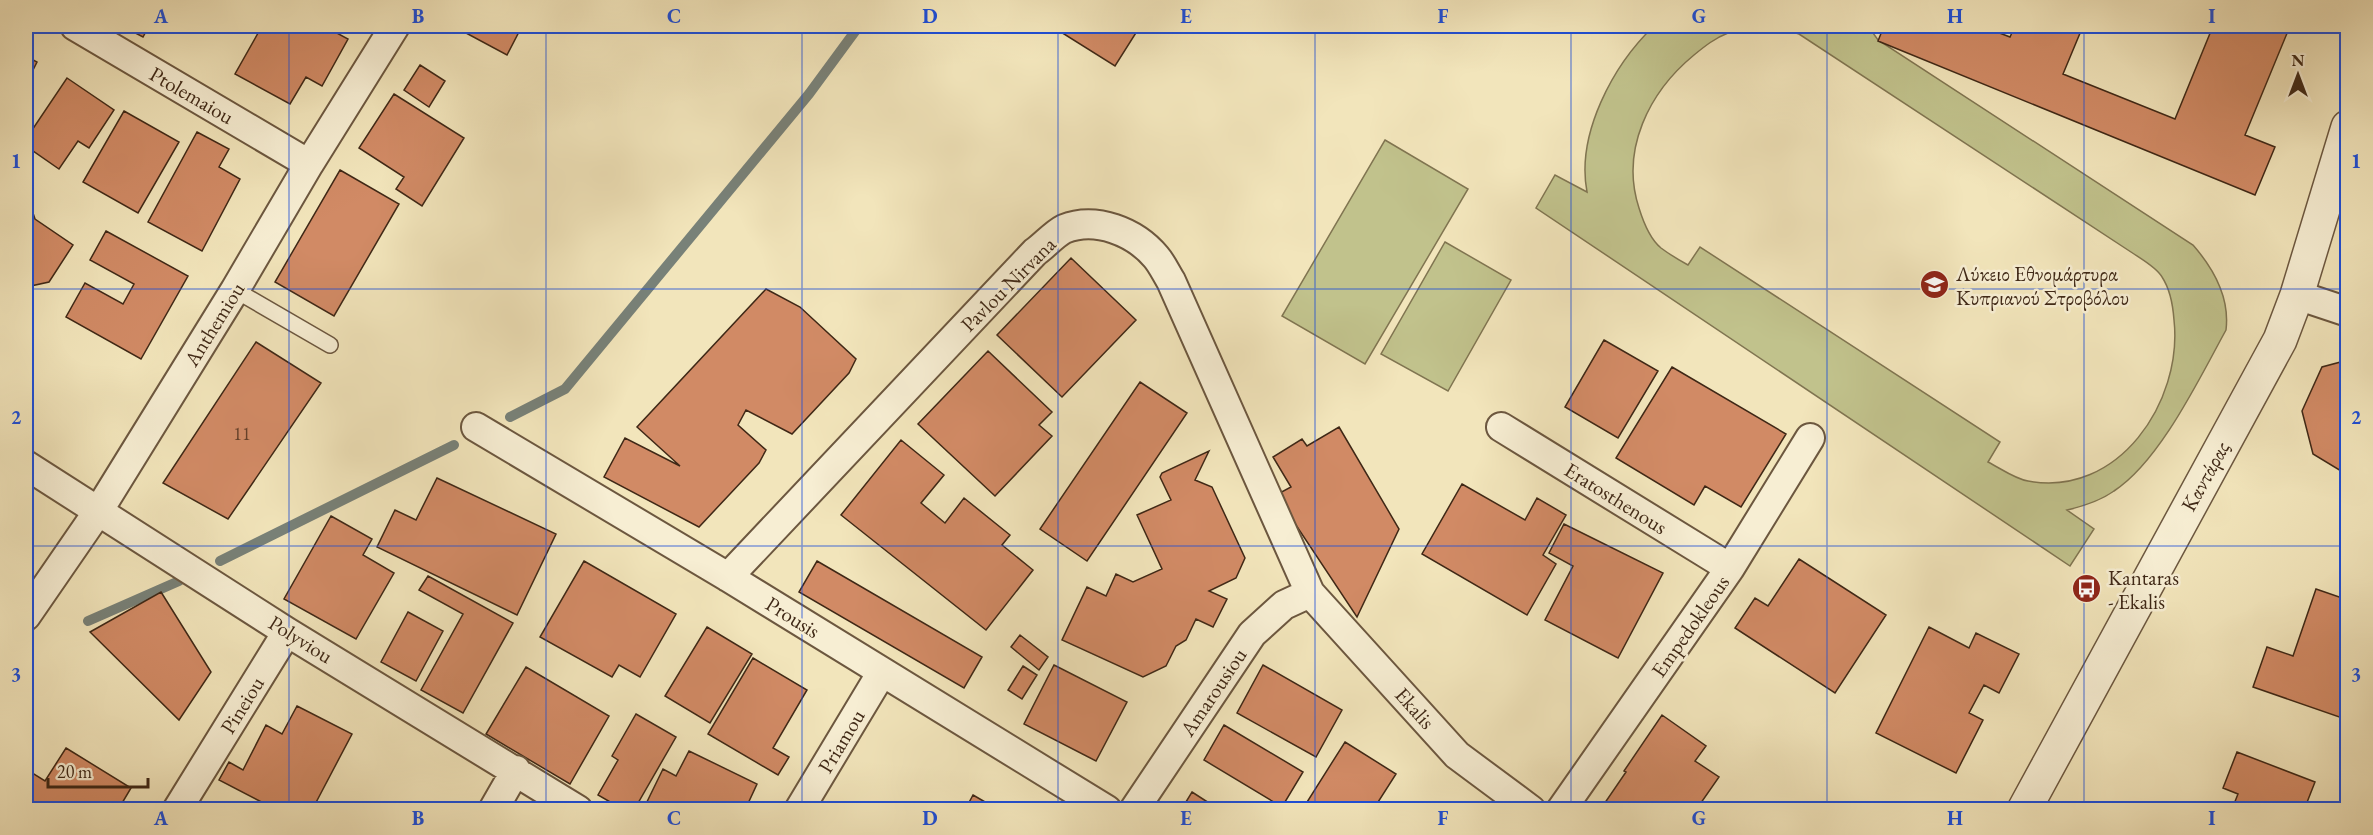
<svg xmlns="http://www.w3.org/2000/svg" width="2373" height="835" viewBox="0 0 2373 835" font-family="'EB Garamond',serif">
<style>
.green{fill:#c1c28c;stroke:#807551;stroke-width:1.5}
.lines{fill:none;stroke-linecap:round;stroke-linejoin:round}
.stream{stroke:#788178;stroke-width:10}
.building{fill:#d18a65;stroke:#3f2816;stroke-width:1.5}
.service-casing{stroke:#6c573f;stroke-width:18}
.minor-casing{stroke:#6c573f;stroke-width:32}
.tertiary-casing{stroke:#6c573f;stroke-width:36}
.service{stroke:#f7eed3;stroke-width:15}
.minor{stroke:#f7eed3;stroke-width:28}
.tertiary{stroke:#f7eed3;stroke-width:33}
.grid{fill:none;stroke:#1d4ed8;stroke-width:1.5;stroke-opacity:0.55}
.labels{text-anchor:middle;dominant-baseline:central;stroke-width:5;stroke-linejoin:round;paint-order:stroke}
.number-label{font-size:18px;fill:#64402a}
.street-label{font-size:21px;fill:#3f2816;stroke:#f7eed3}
.poi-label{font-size:21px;fill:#3f2816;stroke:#f7eed3;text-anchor:start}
.neatline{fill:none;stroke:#1d4ed8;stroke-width:2}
.grid-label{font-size:20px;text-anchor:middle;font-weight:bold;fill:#1d4ed8}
</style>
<rect width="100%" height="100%" fill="#f2e5bb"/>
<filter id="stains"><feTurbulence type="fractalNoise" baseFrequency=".00333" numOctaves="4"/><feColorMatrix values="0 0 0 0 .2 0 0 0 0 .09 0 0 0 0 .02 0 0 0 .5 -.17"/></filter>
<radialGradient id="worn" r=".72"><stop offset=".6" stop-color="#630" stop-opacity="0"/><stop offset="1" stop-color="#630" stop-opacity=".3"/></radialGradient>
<!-- green -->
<path class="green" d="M1654,26H1773C1758,27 1742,27 1728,33C1715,38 1705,46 1694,55C1649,92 1620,150 1639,208C1643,221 1650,239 1661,248C1669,254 1679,260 1688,265L1700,247L2000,442L1988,462C2000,468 2015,479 2028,481C2118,498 2183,402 2174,320C2173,306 2170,289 2162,277C2157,268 2143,260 2134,254L1799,34L1773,26H1868L1878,40L2193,245C2214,269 2230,297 2226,330C2199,379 2160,461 2114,491C2100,501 2084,506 2067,510L2094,529L2070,566L1536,208L1555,175L1587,192C1576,134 1613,65 1654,26Z
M1385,140L1468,189L1365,364L1282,316Z
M1445,242L1511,280L1448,391L1381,354Z"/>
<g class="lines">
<!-- stream -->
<path class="stream" d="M510,417L565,389L809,94L859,26
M220,561L454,445
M88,621L179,581"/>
</g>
<!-- building -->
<path class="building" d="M122,26H149L143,37Z
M262,26H324L348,39L322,86L306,77L290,104L235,74Z
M453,26H522L507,55Z
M1058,26H1135L1139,28L1115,66L1056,29Z
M1884,26H1981L2010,37L2015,26H2083L2063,74L2175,119L2213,26H2290L2245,135L2275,147L2255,195L1878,41Z
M26,56L37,62L26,84Z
M420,65L445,81L429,107L404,90Z
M67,78L114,110L89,148L78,141L59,169L26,146V139Z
M394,94L464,138L422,206L396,189L404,177L359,148Z
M124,111L179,142L138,213L83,182Z
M197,132L229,149L219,167L240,179L202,251L148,222Z
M340,170L399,204L334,316L275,282Z
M26,208L33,213L35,219L73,245L49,282L26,287Z
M106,231L188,276L141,359L66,317L85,283L123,304L134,284L90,260Z
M1071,258L1136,320L1062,397L997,335Z
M766,289L800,307L856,359L849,373L792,434L746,410L738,425L766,450L759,463L699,527L604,477L625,438L680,466L637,427Z
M1604,340L1658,371L1618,438L1565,407Z
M256,342L321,383L228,519L163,483Z
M988,351L1052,412L1039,425L1052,436L995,496L918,424Z
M2348,360V474H2346L2313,454L2302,411L2322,367Z
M1672,367L1786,434L1741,507L1705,486L1694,505L1616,458Z
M1140,382L1187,413L1087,561L1040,529Z
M1339,427L1399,529L1357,617L1276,495L1291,487L1273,457L1302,439L1307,446Z
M901,440L944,475L921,503L945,523L964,498L1010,535L1002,545L1033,570L986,630L841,515Z
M1209,451L1195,480L1212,487L1245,558L1236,578L1209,591L1227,599L1213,627L1196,619L1186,640L1176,646L1166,666L1143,677L1062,640L1087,587L1106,596L1116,574L1133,582L1162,569L1137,515L1171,500L1160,477L1162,473Z
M437,478L556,534L517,615L377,547L395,510L416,520Z
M1462,484L1525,520L1537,498L1566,515L1543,555L1556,564L1527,615L1422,554Z
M331,516L372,539L363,555L394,573L356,639L284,599Z
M1564,524L1663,573L1618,658L1545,620L1573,566L1549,553Z
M1799,559L1886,615L1835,693L1735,628L1755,598L1768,606Z
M584,561L676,614L640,677L619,665L612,677L540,637Z
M817,561L982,657L964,688L799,592Z
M428,576L513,623L463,713L421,690L463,614L419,590Z
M2316,589L2348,600V720L2253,687L2267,647L2293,656Z
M161,592L211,672L179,720L90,632Z
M408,612L443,631L416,681L381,662Z
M707,627L752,654L710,723L665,696Z
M1929,627L1969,648L1976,633L2019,654L1999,693L1984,685L1969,713L1983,720L1956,773L1876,733Z
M1020,635L1048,657L1039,670L1011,647Z
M753,658L807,690L773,748L789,757L778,775L708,734Z
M1054,665L1127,702L1096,761L1024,724Z
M1263,665L1342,710L1316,757L1237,713Z
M1023,666L1037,675L1022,699L1008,690Z
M526,667L609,716L570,784L486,734Z
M297,706L352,734L312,810H277L219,780L229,762L243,770L266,725L282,734Z
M636,714L676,737L634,810H624L598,795L618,760L612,756Z
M1662,715L1706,746L1695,761L1719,777L1696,810H1600L1626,772L1624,771Z
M1224,725L1303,772L1282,807L1204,760Z
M1345,742L1396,774L1373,810H1302Z
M66,748L131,788L118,810H26V769L45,781Z
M689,751L757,784L745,810H643L663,769L676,776Z
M2237,752L2315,782L2304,810L2232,809L2238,794L2223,788Z
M1192,792L1220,810H1181Z
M973,795L999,810H965Z"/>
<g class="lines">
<defs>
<path id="service" d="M235,290L330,345"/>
<path id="minor" d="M75,26L309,164
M2297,295L2348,312
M476,427L728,577L1107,810
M1501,427L1730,568
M26,465L287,632L578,810
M728,577L1035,252C1044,246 1054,234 1064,229C1096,216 1135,232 1156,257C1162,264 1166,273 1171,281L1310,593L1457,755L1531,810
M26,616L99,510L235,290L309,164L395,26
M177,810L287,632
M493,810L516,770
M799,810L882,672
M1134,810L1252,634L1284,605L1310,593
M1561,810L1730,568L1810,438"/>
<path id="tertiary" d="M2024,810L2280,340L2297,295L2348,127"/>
</defs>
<!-- service casing -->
<use href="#service" class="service-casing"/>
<!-- minor casing -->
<use href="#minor" class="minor-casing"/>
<!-- tertiary casing -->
<use href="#tertiary" class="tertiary-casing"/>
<!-- service -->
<use href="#service" class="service"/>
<!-- minor -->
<use href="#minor" class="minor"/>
<!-- tertiary -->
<use href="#tertiary" class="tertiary"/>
</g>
<!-- grid -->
<path class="grid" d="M289,26V810M546,26V810M802,26V810M1058,26V810M1315,26V810M1571,26V810M1827,26V810M2084,26V810M26,289H2348M26,546H2348"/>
<!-- icons -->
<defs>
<symbol id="school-disc" viewBox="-11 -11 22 22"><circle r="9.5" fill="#8f2418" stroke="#f7eed3"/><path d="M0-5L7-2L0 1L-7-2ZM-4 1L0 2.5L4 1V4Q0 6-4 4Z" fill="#fff"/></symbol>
<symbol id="bus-disc" viewBox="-11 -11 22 22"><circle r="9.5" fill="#8f2418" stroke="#f7eed3"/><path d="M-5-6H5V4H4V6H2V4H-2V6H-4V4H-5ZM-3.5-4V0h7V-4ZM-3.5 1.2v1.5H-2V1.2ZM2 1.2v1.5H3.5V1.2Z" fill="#fff"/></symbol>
</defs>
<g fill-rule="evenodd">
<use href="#school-disc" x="1918" y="268" width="33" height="33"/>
<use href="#bus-disc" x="2070" y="572" width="33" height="33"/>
</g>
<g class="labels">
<!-- number labels -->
<g class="number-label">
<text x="242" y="433">11</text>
</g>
<!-- street labels -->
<g class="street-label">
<text transform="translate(192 95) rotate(30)">Ptolemaiou</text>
<text transform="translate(1008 284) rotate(-45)">Pavlou Nirvana</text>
<text transform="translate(214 324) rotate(-58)">Anthemiou</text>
<text transform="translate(2205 476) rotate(-61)">Καντάρας</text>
<text transform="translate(1616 498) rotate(32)">Eratosthenous</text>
<text transform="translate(793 617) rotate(32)">Prousis</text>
<text transform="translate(1690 626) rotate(-55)">Empedokleous</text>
<text transform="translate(301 639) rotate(32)">Polyviou</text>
<text transform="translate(1213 692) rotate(-56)">Amarousiou</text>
<text transform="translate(242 705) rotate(-58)">Pineiou</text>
<text transform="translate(1415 708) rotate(48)">Ekalis</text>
<text transform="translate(841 741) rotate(-59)">Priamou</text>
</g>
<!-- poi labels -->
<g class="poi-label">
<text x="1956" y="273">Λύκειο Εθνομάρτυρα<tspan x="1956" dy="24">Κυπριανού Στροβόλου</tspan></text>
<text x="2108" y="577">Kantaras<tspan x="2108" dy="24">- Ekalis</tspan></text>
</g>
</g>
<!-- margin -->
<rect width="2373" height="835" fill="none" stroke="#f2e5bb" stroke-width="66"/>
<!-- north arrow -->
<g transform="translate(2298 75)" stroke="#f7eed3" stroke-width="4.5" paint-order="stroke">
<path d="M0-4.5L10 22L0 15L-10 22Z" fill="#3f2816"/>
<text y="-9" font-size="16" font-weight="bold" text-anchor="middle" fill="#3f2816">N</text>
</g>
<!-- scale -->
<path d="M48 778v9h100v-9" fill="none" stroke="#3f2816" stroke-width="3"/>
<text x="57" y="778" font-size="18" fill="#3f2816" stroke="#f7eed3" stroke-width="4.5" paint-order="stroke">20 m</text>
<rect x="33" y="33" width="2307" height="769" class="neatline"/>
<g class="grid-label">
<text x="161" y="23">A</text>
<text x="418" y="23">B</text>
<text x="674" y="23">C</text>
<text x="930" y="23">D</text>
<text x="1186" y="23">E</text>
<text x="1443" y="23">F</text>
<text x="1699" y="23">G</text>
<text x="1955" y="23">H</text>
<text x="2212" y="23">I</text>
<text x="16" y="168">1</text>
<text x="2356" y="168">1</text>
<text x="16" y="424">2</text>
<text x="2356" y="424">2</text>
<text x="16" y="681">3</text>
<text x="2356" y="681">3</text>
<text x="161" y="825">A</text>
<text x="418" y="825">B</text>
<text x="674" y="825">C</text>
<text x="930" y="825">D</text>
<text x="1186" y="825">E</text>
<text x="1443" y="825">F</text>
<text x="1699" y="825">G</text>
<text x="1955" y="825">H</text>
<text x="2212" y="825">I</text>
</g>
<rect width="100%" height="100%" filter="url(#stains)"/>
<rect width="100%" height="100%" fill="url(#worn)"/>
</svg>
